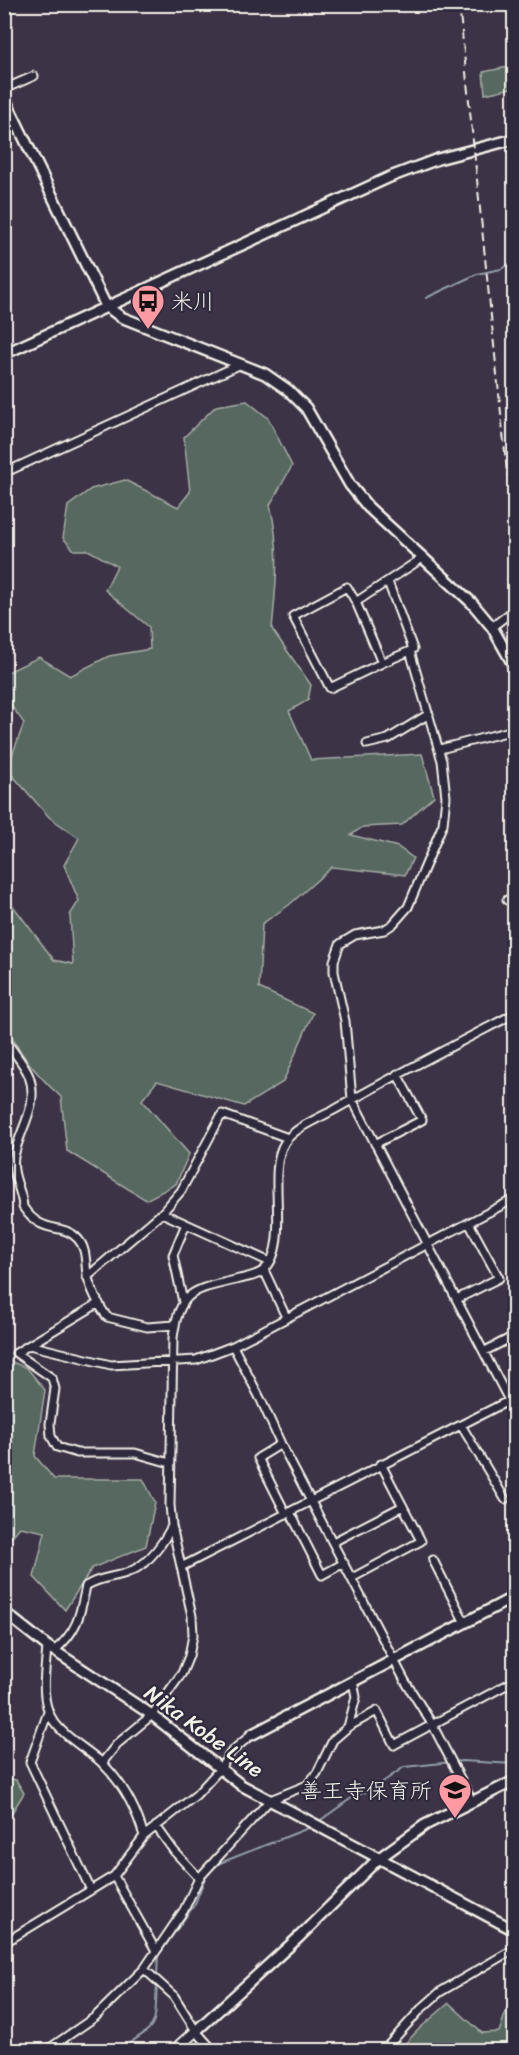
<svg xmlns="http://www.w3.org/2000/svg" width="519" height="2055" viewBox="0 0 519 2055" font-family="Sriracha,'Klee One',sans-serif">
<style>
.green{fill:#576860;stroke:#a6aca4;stroke-width:1.5}
.lines{fill:none;stroke-linecap:round;stroke-linejoin:round}
.stream{stroke:#939fa8;stroke-width:2}
.street-casing{stroke:#f4f1e8;stroke-width:11}
.secondary-casing{stroke:#f4f1e8;stroke-width:14}
.street{stroke:#2f2a3d;stroke-width:7}
.secondary{stroke:#2f2a3d;stroke-width:9}
.rail{stroke:#f4f1e8;stroke-width:2;stroke-dasharray:9 4.5;stroke-linecap:butt}
.labels{text-anchor:middle;dominant-baseline:central;stroke-width:4.5;stroke-linejoin:round;paint-order:stroke}
.poi-label{font-size:22px;fill:#f4f1e8;stroke:#2f2a3d;text-anchor:start}
.street-label{font-size:22px;fill:#f4f1e8;stroke:#2f2a3d}
</style>
<rect width="100%" height="100%" fill="#3c3346"/>
<filter id="ink" filterUnits="userSpaceOnUse"><feTurbulence type="fractalNoise" baseFrequency=".0167" numOctaves="2"/><feDisplacementMap in="SourceGraphic" scale="12" xChannelSelector="R" yChannelSelector="G"/><feConvolveMatrix kernelMatrix="1 2 1 2 8 2 1 2 1" color-interpolation-filters="sRGB"/></filter>
<g filter="url(#ink)">
<!-- green -->
<path class="green" d="M508,67L512,88L485,94L483,72Z
M247,401L268,418L292,466L270,505C281,549 276,585 272,629L311,685L308,700L289,711L311,760L422,754L434,796L402,825L363,827L351,835L398,847L413,858L405,875L332,867L289,905L262,924L259,988L313,1013L283,1082L244,1106L157,1081L142,1100L189,1154L176,1184L146,1200L67,1151L61,1097C38,1076 12,1047 4,1016L5,923L14,907L54,960L73,964L70,915L79,901L64,865L79,838L49,817L7,769L24,723L7,700L8,672L39,657L70,676L109,656L150,649L149,627L105,590L117,566L88,550H74L63,538L68,506L91,489L125,480L178,507L190,492L184,437L216,406Z
M5,1359L27,1368L45,1390L35,1456L54,1479H143L155,1502L146,1546L92,1568L65,1610L34,1577L45,1532L20,1527L5,1545Z
M5,1778L16,1780L24,1793L5,1824Z
M513,1991L514,2050H399L420,2028L449,2003L482,2033L499,2032Z"/>
<g class="lines">
<!-- stream -->
<path class="stream" d="M426,298L477,274L501,269L514,261
M318,1822L353,1797L373,1789L404,1767L462,1761L514,1764
M157,1976L158,1956L195,1904L206,1875L220,1863L311,1827
M119,2050C161,2022 154,2031 157,1982"/>
<defs>
<path id="street" d="M4,89L34,76
M4,473L241,364
M424,557L356,602L382,663L410,651L442,761L446,797L443,824L408,907L393,924L384,930L355,935L340,944L334,961V972L345,1021L352,1099L514,1410
M388,582L413,649L410,651
M356,602L347,587L293,616L330,688L382,663
M492,627L514,610
M367,744L388,739L429,714
M440,749L514,730
M507,900L514,896
M4,1037C11,1050 24,1063 29,1076C40,1106 19,1129 14,1157C11,1176 22,1189 23,1207C42,1236 63,1222 78,1239C87,1249 85,1262 87,1274C90,1288 99,1306 107,1317L147,1327L175,1325
M375,1144L422,1120L397,1074
M162,1213L270,1262
M264,1270L286,1317
M87,1277L162,1213L181,1191L222,1114L288,1138
M457,1299L499,1278L469,1223
M183,1302L173,1255L186,1224
M99,1303L16,1353L52,1378L55,1389L50,1424L51,1436L57,1447L77,1453H135L170,1463
M29,1345L111,1365L196,1360L233,1346L514,1199
M233,1346L261,1400L281,1444L405,1681L432,1724L472,1801
M485,1351L514,1336
M461,1425L505,1499
M281,1444L258,1458L286,1514
M290,1512L322,1575L344,1563
M333,1542L403,1506
M433,1560L465,1623
M181,1567L514,1398
M352,1578L421,1541L381,1464
M47,1646C46,1666 41,1691 48,1710C54,1731 84,1747 100,1761C121,1781 136,1808 144,1836
M54,1651C78,1631 80,1615 86,1586C99,1577 112,1578 126,1573C148,1566 162,1545 172,1526
M48,1712L30,1762L90,1888
M348,1727L356,1697L353,1681
M102,1763L117,1744L152,1715L182,1673L189,1656L193,1635L192,1616L172,1526L170,1505L173,1338C179,1288 196,1290 239,1279C248,1277 257,1276 264,1270C292,1245 265,1171 285,1142C294,1128 319,1118 334,1110C393,1076 454,1045 514,1014
M156,1826L174,1851L199,1878
M114,1876L155,1949
M4,1943L114,1876L144,1836L196,1795L219,1770L232,1751L251,1735
M144,1969L174,1996L196,2031L213,2050
M47,2050L95,2017L144,1969L184,1910L199,1878L270,1800L307,1785L317,1773L333,1740L348,1727L377,1711L394,1745L514,1681
M384,2050L421,2009L440,1992L514,1949"/>
<path id="secondary" d="M4,97L106,306L121,317L265,374L288,390L306,408L350,485L368,507L472,603L492,627L514,666
M4,354L390,177L438,159L514,139
M4,1612L47,1646L152,1715L241,1785L514,1930
M251,1735L514,1597
M175,2050L298,1938L378,1859L425,1825L514,1781"/>
</defs>
<!-- street casing -->
<use href="#street" class="street-casing"/>
<!-- secondary casing -->
<use href="#secondary" class="secondary-casing"/>
<!-- street -->
<use href="#street" class="street"/>
<!-- secondary -->
<use href="#secondary" class="secondary"/>
<!-- rail -->
<path class="rail" d="M459,4L507,472L514,508"/>
</g>
</g>
<!-- icons -->
<defs>
<symbol id="bus-pin" viewBox="-11 -11 22 30"><path d="M0 17L-7.5 6A9.5 9.5 0 1 1 7.5 6Z" fill="#ff9aa2" stroke="#2f2a3d"/><path d="M-5-6H5V4H4V6H2V4H-2V6H-4V4H-5ZM-3.5-4V0h7V-4ZM-3.5 1.2v1.5H-2V1.2ZM2 1.2v1.5H3.5V1.2Z" fill="#111"/></symbol>
<symbol id="school-pin" viewBox="-11 -11 22 30"><path d="M0 17L-7.5 6A9.5 9.5 0 1 1 7.5 6Z" fill="#ff9aa2" stroke="#2f2a3d"/><path d="M0-5L7-2L0 1L-7-2ZM-4 1L0 2.5L4 1V4Q0 6-4 4Z" fill="#111"/></symbol>
</defs>
<g fill-rule="evenodd">
<use href="#bus-pin" x="129" y="282" width="38" height="52"/>
<use href="#school-pin" x="436" y="1771" width="38" height="52"/>
</g>
<g class="labels">
<!-- poi labels -->
<g class="poi-label">
<text x="171" y="301">米川</text>
<text x="432" y="1790" text-anchor="end">善王寺保育所</text>
</g>
<!-- street labels -->
<g class="street-label">
<text transform="translate(204 1731) rotate(36)">Nika Kobe Line</text>
</g>
</g>
<!-- margin -->
<rect width="519" height="2055" fill="none" stroke="#2f2a3d" stroke-width="24"/>
<rect x="12" y="12" width="495" height="2031" fill="none" stroke="#f4f1e8" stroke-width="2" filter="url(#ink)"/>
</svg>
